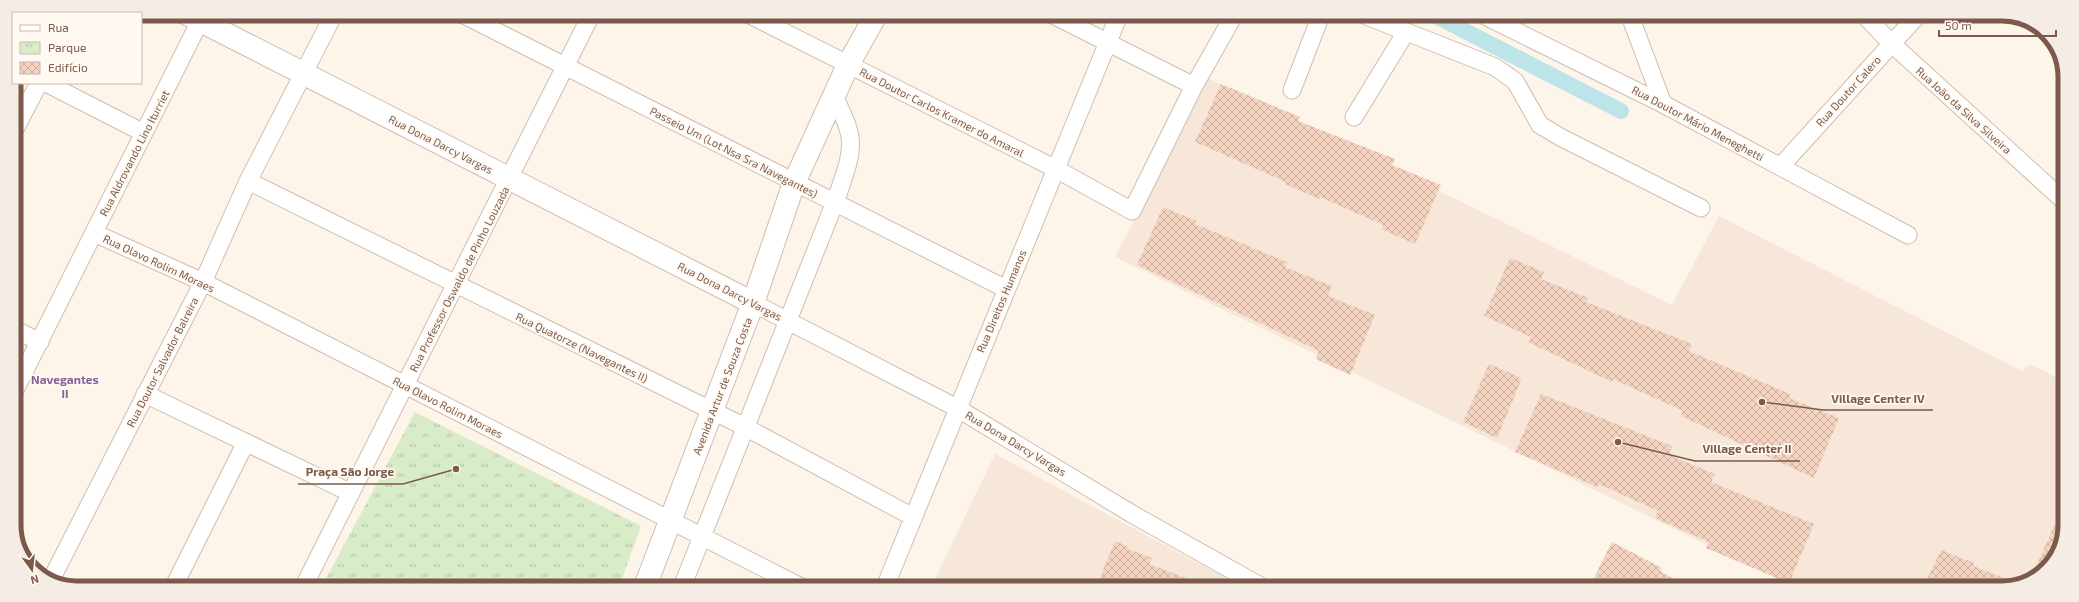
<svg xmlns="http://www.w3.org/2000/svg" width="2079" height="602" viewBox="0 0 2079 602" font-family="'Exo 2',sans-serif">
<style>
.residential{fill:#f6e7d8}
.park{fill:url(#park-tufts)}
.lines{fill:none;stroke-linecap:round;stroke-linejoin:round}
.canal{stroke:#bde4e9;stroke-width:16}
.building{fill:url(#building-cross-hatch)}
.minor-casing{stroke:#d2bcae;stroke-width:19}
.tertiary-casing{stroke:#d2bcae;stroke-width:24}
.minor{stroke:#fff;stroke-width:17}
.tertiary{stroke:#fff;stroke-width:22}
.labels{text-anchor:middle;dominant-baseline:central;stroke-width:3.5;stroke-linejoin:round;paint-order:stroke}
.street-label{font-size:11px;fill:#7b5a4b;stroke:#fff9f2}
.neighbourhood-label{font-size:12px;font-weight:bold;fill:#836496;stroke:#fff9f2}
.rim{fill:none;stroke:#7b5a4b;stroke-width:5}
.leader{fill:none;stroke:#7b5a4b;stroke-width:1.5}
.callout-dot{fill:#7b5a4b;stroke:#fff9f2;stroke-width:1.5}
.callout-label{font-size:12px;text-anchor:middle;font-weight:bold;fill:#7b5a4b;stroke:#fff9f2;stroke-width:3.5;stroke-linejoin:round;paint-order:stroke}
</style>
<defs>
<pattern id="park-tufts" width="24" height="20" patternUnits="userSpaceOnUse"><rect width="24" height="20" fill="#d8edc7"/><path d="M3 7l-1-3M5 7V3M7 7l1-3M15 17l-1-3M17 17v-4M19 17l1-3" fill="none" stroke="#b4c3a4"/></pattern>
<pattern id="building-cross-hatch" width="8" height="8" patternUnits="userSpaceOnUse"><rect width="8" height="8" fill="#f4d3c0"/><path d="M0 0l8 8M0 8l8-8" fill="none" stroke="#cbae9e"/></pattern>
</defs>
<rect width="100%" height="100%" fill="#fdf5ea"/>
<!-- residential -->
<path class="residential" d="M1208,78L1672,305L1719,216L2022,371L2030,364L2064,381L2063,541L2041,575L2002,588H1796L1115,257Z
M995,454L1243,587H949L934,581Z"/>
<!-- park -->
<path class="park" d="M415,412L641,526L619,587L322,586Z"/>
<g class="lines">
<!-- canal -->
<path class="canal" d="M1434,15L1621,111"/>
</g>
<!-- building -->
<path class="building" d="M1221,84L1300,117L1298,121L1395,159L1392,165L1441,185L1415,244L1381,229L1383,225L1320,197L1319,199L1285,184L1286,182L1195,142Z
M1163,207L1197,221L1195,224L1287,262L1285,267L1332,286L1328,296L1375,315L1350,375L1316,359L1319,351L1137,265Z
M1510,258L1544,272L1541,279L1588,298L1586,302L1692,344L1689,351L1790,394L1789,398L1839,418L1814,478L1681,416L1683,411L1613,379L1612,382L1528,342L1531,337L1484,316Z
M1489,364L1522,378L1497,438L1463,422Z
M1541,394L1672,446L1669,455L1715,474L1711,482L1814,524L1789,583L1706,548L1709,542L1655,518L1658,511L1599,484L1597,487L1515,452Z
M2063,506V541L2041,575L2034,577L2032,576Z
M1115,541L1129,547L1128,549L1152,558L1149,564L1207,586V587H1096Z
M1612,542L1662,568L1660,571L1691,588H1589Z
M1941,550L1974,563L1973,566L2017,583L2002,588H1923Z"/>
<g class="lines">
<defs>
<path id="minor" d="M462,14L1006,289
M750,15L1056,169L1132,211L1194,86L1234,15
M1053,15L1194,86
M1364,15L1495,67L1515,81L1540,125L1562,138L1701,208
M1485,16L1663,104L1908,235
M1630,16L1663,104
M1865,16L1891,43L2064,201
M46,83L144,133
M1292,90L1321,15
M1354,117L1406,32
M14,131L39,83
M1780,167L1917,16
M248,181L745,427L913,517
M94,233L203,282L801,587
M753,303L957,408L1132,514L1262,587
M14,329L40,342
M14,392L200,21
M145,394L351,493
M51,580L203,282L248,181L334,14
M174,586L246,442
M304,586L591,15
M682,587L837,197C843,178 853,156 850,137C848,122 840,109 834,96
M885,587L1119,15"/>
<path id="tertiary" d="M187,14L753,303
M645,587L753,303L794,183L848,65L876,15"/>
</defs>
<!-- minor casing -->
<use href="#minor" class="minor-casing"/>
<!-- tertiary casing -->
<use href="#tertiary" class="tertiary-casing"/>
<!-- minor -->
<use href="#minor" class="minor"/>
<!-- tertiary -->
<use href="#tertiary" class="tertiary"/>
</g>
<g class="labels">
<!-- street labels -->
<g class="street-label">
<text transform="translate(1848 91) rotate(-48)">Rua Doutor Calero</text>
<text transform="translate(1964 110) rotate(42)">Rua João da Silva Silveira</text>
<text transform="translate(942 112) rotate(27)">Rua Doutor Carlos Kramer do Amaral</text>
<text transform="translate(1698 123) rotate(28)">Rua Doutor Mário Meneghetti</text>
<text transform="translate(441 144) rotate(27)">Rua Dona Darcy Vargas</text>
<text transform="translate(734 152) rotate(27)">Passeio Um (Lot Nsa Sra Navegantes)</text>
<text transform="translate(134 153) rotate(-63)">Rua Aldrovando Lino Iturriet</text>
<text transform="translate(159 263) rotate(25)">Rua Olavo Rolim Moraes</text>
<text transform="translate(459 279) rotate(-63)">Rua Professor Oswaldo de Pinho Louzada</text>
<text transform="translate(730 291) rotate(27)">Rua Dona Darcy Vargas</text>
<text transform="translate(1001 301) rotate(-67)">Rua Direitos Humanos</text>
<text transform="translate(582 347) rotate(26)">Rua Quatorze (Navegantes II)</text>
<text transform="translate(162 362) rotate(-63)">Rua Doutor Salvador Balreira</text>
<text transform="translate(722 386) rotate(-69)">Avenida Artur de Souza Costa</text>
<text transform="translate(448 407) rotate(27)">Rua Olavo Rolim Moraes</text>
<text transform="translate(1016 443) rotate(31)">Rua Dona Darcy Vargas</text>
</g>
<!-- neighbourhood labels -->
<g class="neighbourhood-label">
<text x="65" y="379">Navegantes<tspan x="65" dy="14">II</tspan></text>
</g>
</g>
<!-- crop -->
<path d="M0 0H2079V602H0ZM77 21H2002A56 56 0 0 1 2058 77V525A56 56 0 0 1 2002 581H77A56 56 0 0 1 21 525V77A56 56 0 0 1 77 21Z" fill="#f4ece5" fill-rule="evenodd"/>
<path class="rim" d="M77 21H2002A56 56 0 0 1 2058 77V525A56 56 0 0 1 2002 581H77A56 56 0 0 1 21 525V77A56 56 0 0 1 77 21Z"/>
<!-- callouts -->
<path class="leader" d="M1762 402L1823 410H1933M1618 442L1695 461H1800M456 469L403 484H298"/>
<g class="callout-dot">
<circle cx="1762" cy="402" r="4"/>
<circle cx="1618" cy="442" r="4"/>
<circle cx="456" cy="469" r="4"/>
</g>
<g class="callout-label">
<text x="1878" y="403">Village Center IV</text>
<text x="1747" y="453">Village Center II</text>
<text x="350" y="476">Praça São Jorge</text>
</g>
<!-- legend -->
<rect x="12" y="12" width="130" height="72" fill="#fff9f2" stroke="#cab9af"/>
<rect x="20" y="25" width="20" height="6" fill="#ffffff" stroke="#cab9af"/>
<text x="48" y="32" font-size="12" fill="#7b5a4b">Rua</text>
<rect x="20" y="42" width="20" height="12" fill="url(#park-tufts)" stroke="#cab9af"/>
<text x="48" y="52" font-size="12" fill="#7b5a4b">Parque</text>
<rect x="20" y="62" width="20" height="12" fill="url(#building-cross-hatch)" stroke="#cab9af"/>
<text x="48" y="72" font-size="12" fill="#7b5a4b">Edifício</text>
<!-- north arrow -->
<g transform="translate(32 570) rotate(165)" stroke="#fff9f2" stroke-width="3" paint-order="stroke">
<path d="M0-3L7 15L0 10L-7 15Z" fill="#7b5a4b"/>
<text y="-6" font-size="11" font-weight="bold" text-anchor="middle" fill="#7b5a4b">N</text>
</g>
<!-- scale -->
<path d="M1939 30v6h117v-6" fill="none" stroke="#7b5a4b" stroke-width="2"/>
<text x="1945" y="30" font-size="12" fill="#7b5a4b" stroke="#fff9f2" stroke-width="3" paint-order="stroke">50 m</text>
</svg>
